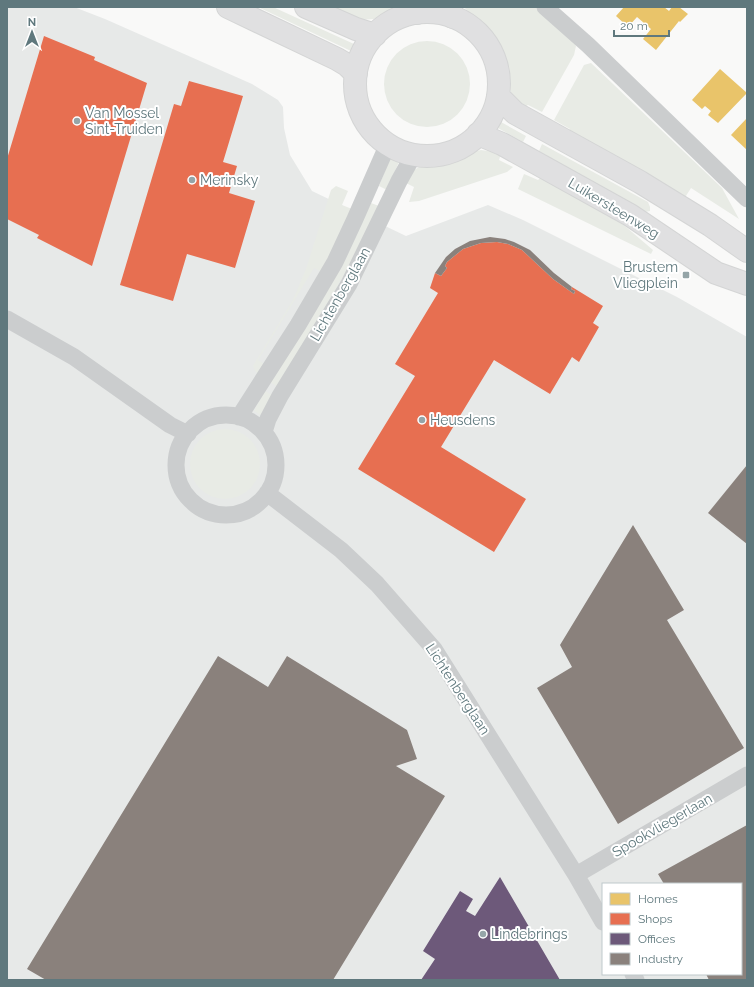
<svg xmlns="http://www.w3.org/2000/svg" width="754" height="987" viewBox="0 0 754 987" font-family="Raleway,sans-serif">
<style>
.built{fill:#e7e9e8;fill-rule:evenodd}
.green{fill:#e8ebe5}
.homes{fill:#e9c46a}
.shops{fill:#e76f51}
.offices{fill:#6d597a}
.industry{fill:#8a817c}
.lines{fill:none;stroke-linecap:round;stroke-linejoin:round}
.secondary-casing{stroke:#d4d6d6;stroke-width:24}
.primary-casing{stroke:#d4d5d5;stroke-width:24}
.minor{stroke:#cbcdce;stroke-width:17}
.secondary{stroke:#e0e0e1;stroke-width:22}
.primary{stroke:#e0e0e1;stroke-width:22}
.poi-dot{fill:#95a5a8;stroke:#fff;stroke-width:1.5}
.labels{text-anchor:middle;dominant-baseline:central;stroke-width:4;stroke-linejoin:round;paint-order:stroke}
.poi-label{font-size:14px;fill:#5f787d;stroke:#fff;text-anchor:start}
.street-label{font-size:14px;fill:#5f787d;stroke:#fff}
</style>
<rect width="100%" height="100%" fill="#f9f9f8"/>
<!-- built -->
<path class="built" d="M7,7H74L105,19L252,84L278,100L283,107L284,128L290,155L312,191L406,236L488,205L523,220L677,297L747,337V980H7ZM603,884H741V974H603Z"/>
<!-- green -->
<path class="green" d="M258,7H273L354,44L351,51Z
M333,7H399L374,19L359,20Z
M464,7H536L570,36L576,46L574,55L542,112L528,105L522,109L511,94L506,65L500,50L491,36Z
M384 84a43 43 0 1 1 86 0a43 43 0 1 1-86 0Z
M591,63L722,188L739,219L691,188L684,199L567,133L570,129L554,120L584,65Z
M501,122L526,136L523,142L498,128Z
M542,144L648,202L650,207V211L645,212L539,151Z
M481,150L501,153L499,160L513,167L507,172L419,201L409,202L414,187L404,182L412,171L421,166L444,164L464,154Z
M390,158L399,162L387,190L379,186Z
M524,174L538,180L541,177L619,221L653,250L651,254L518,189Z
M336,186L348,191L342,205L352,209L324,273L314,268L258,360L267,366L260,376L255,371L253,366L293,300L306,269L331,190Z
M371,203L379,206L358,251L278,387L270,382L352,243Z
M265,391L272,395L261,415L254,411Z
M190 464a35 35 0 1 1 70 0a35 35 0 1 1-70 0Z"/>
<!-- homes -->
<path class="homes" d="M624,7H664L669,11L672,7H679L688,14L680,22L679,21L656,50L643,39L651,29L637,17L628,27L616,16Z
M720,69L747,93L718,123L708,115L711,111L705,106L702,109L692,100Z
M747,118V150L731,135Z"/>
<!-- shops -->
<path class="shops" d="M44,36L95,57L94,60L147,83L92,266L37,238L39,235L7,219V159Z
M189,81L243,96L223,162L237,166L229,193L255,201L235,268L187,254L173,301L120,285L174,104L181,106Z
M497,242L508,244L522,250L553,279L574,294L575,291L571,289L572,287L603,306L593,323L599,327L579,362L572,357L550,394L494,360L441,447L526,499L494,552L358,469L415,376L395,364L438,293L430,288L435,273L441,276L447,268L445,266L447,262L463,249L481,243Z"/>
<!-- offices -->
<path class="offices" d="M500,877L560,980H421L435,959L423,951L460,891L473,899L466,911L475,916Z"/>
<!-- industry -->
<path class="industry" d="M490,237L505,239L514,242L530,250L554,273L572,287L571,289L575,291L574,294L553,279L522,250L508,244L497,242L481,243L463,249L447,262L445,266L447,268L441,276L435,273L446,257L455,249L470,241Z
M747,465V544L708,513Z
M633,525L684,610L667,620L744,748L618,824L537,688L572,667L560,645Z
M218,656L268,687L287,656L407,730L417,759L396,766L445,796L333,980H46L27,969Z
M747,825V980H709L706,974H741V884H664L658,874Z"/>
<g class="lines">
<defs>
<path id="secondary" d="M450,7L453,17
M417,13L419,7"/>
<path id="primary" d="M228,7L337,59L347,65L356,74
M306,7L356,29L375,35
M355 84a72 72 0 1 1 144 0a72 72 0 1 1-144 0Z
M498,96L515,113L640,182L710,225L747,251
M478,134L502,144L630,215L716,273L747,284"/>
</defs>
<!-- secondary casing -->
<use href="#secondary" class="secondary-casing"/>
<!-- primary casing -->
<use href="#primary" class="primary-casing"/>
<!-- minor -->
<path class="minor" d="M545,7L588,45L747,199
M7,319L74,357L170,425L188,434
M176 465a50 50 0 1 1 100 0a50 50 0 1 1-100 0Z
M239,417L298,325L335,262L355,219L388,144
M264,432L268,419L280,396L349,284L399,181L414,154
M267,493L341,550L377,584L434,649L576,875L603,922
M576,875L747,775
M633,974L636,980"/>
<!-- secondary -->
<use href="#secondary" class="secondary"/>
<!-- primary -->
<use href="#primary" class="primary"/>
</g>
<!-- markers -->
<g class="poi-dot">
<circle cx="77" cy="121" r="4"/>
<circle cx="192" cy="180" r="4"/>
<rect x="682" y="271" width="8" height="8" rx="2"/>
<circle cx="422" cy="420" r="4"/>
<circle cx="483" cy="934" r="4"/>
</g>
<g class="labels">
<!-- poi labels -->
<g class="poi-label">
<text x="85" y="113">Van Mossel<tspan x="85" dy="16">Sint-Truiden</tspan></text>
<text x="200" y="180">Merinsky</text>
<text x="678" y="267" text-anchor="end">Brustem<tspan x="678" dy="16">Vliegplein</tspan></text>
<text x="430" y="420">Heusdens</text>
<text x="491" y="934">Lindebrings</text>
</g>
<!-- street labels -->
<g class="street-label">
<text transform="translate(614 208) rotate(31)">Luikersteenweg</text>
<text transform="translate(340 294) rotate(-60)">Lichtenberglaan</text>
<text transform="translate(458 689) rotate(57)">Lichtenberglaan</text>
<text transform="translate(662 825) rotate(-30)">Spookvliegerlaan</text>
</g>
</g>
<!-- border -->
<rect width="754" height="987" fill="none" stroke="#5f787d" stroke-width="16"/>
<!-- legend -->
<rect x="602" y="883" width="140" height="92" fill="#ffffff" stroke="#bfc9cb"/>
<rect x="610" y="893" width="20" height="12" fill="#e9c46a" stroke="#bfc9cb"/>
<text x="638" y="903" font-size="12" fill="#5f787d">Homes</text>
<rect x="610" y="913" width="20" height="12" fill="#e76f51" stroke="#bfc9cb"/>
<text x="638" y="923" font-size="12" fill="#5f787d">Shops</text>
<rect x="610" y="933" width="20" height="12" fill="#6d597a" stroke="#bfc9cb"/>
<text x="638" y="943" font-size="12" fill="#5f787d">Offices</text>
<rect x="610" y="953" width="20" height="12" fill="#8a817c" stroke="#bfc9cb"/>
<text x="638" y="963" font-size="12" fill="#5f787d">Industry</text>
<!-- north arrow -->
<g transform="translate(32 32)" stroke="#ffffff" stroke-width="3" paint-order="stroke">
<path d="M0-3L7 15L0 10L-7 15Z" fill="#5f787d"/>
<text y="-6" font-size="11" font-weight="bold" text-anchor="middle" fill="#5f787d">N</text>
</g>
<!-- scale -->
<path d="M614 30v6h55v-6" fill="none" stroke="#5f787d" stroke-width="2"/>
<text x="620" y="30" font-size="12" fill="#5f787d" stroke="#ffffff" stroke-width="3" paint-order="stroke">20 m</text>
</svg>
